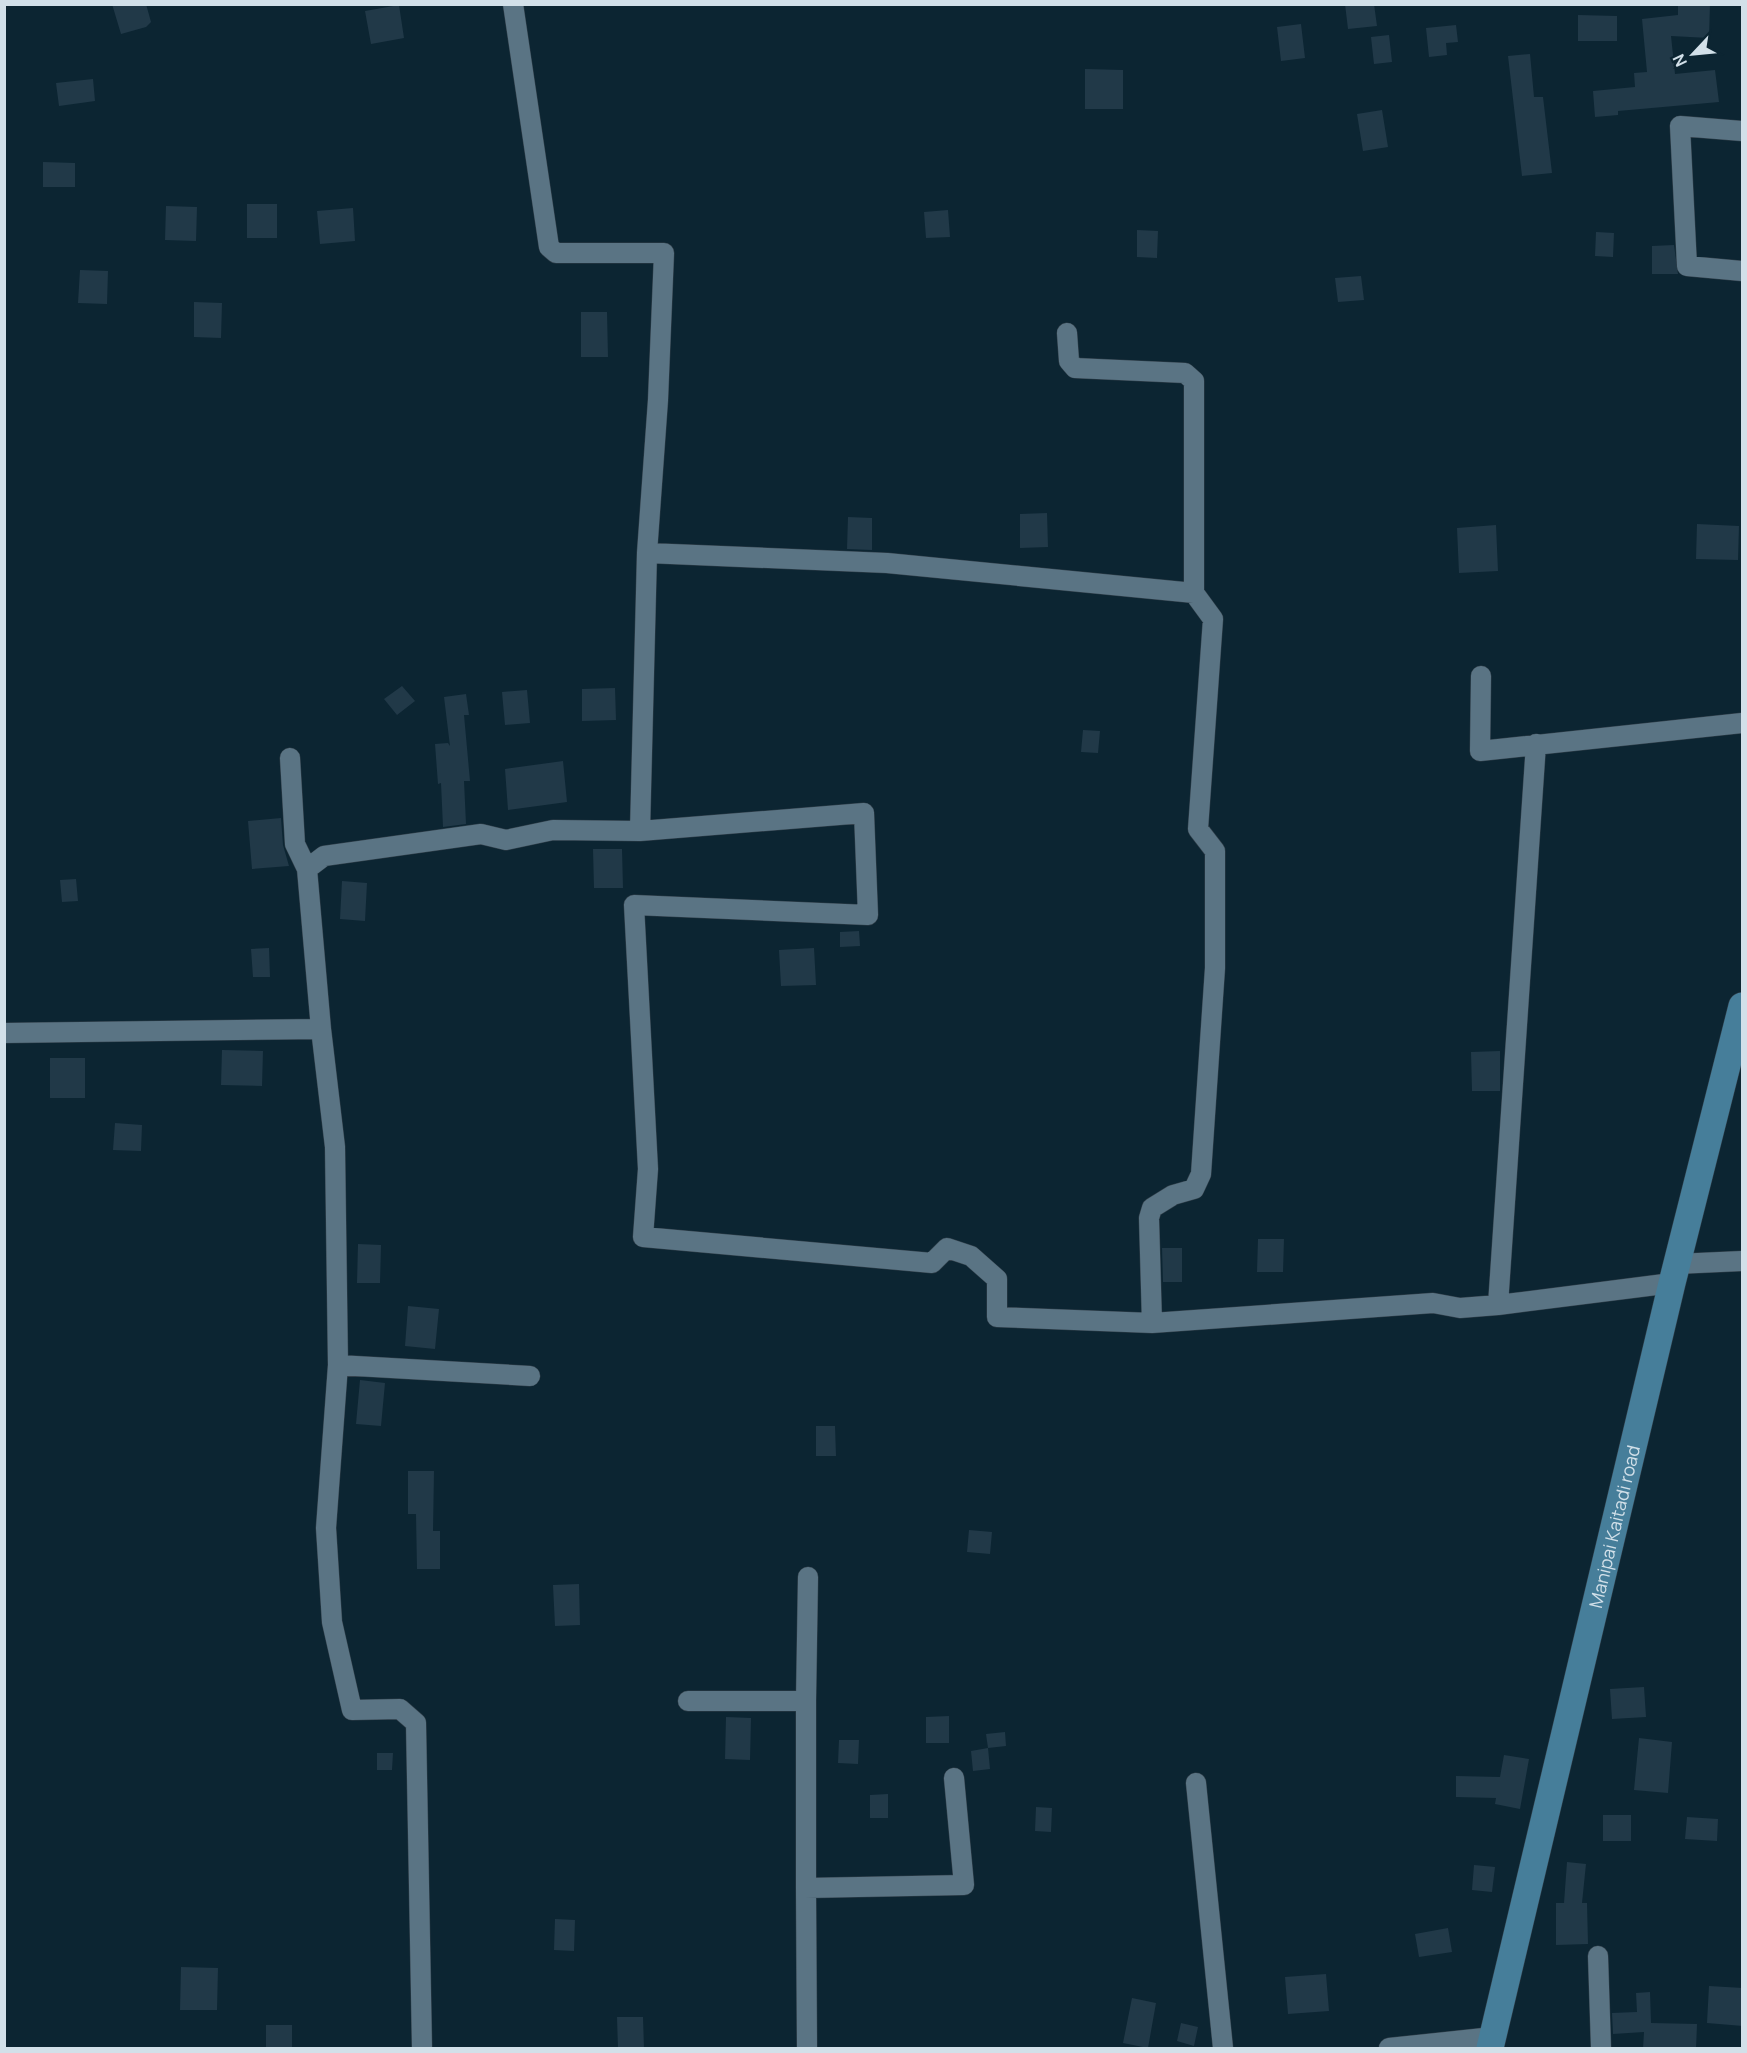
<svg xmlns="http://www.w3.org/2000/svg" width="1747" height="2053" viewBox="0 0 1747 2053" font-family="Manrope,sans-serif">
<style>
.building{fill:#213948}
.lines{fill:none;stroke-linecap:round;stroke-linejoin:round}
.street-casing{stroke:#32404b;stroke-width:21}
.secondary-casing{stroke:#32404b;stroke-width:28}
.street{stroke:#5a7484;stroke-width:20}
.secondary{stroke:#467e9a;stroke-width:27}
.labels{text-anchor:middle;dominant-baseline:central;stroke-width:4.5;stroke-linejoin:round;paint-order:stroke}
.street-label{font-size:18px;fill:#d2e0e9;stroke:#0c2532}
</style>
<rect width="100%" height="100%" fill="#0c2532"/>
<!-- building -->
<path class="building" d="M112,4H146L151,22L146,27L121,34Z
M1345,4H1374L1377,26L1348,29Z
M1678,4H1710L1709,38L1671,36L1675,74L1715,70L1719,102L1618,111V115L1595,117L1593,91L1635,87L1634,73L1647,72L1642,19L1678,15Z
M399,5L404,38L371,44L365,11Z
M1578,15L1617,16V41H1578Z
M1301,24L1305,58L1281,61L1277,27Z
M1456,25L1458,42L1446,43L1447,55L1429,57L1426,28Z
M1389,35L1392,62L1374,64L1371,37Z
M1530,54L1534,97H1543L1552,173L1522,176L1508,56Z
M1085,69L1123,70V109H1085Z
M93,79L95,101L59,106L56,83Z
M1382,110L1388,147L1363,151L1357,114Z
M43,162L75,163V187H43Z
M247,204H277V238H247Z
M166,206L197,207L196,241L165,240Z
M353,208L355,241L320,244L317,211Z
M948,210L950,237L926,238L924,212Z
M1137,230L1158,231L1157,258L1137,257Z
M1596,232L1614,233L1613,257L1595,256Z
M1674,245L1678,274H1652V246Z
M80,270L108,271L107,304L78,303Z
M1361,276L1364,300L1338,302L1335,278Z
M194,302L222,303L221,338L194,337Z
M581,312H607L608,357H581Z
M1047,513L1048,547L1020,548V514Z
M848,517L872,518V550L847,549Z
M1697,524L1739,526L1738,560L1696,559Z
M1496,525L1498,571L1459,573L1457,528Z
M402,686L415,701L397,715L384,699Z
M615,688L616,720L582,721V689Z
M527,690L530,723L505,725L502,692Z
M466,694L469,715H464L470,781H464L466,824L443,827L441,783L438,784L435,744L448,743L450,746L444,697Z
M1083,730L1100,731L1098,753L1081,752Z
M563,761L567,802L508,810L505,769Z
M281,818L283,845L289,866L252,869L248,821Z
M593,849H622L623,888H594Z
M76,879L78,901L62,902L60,880Z
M342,881L367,883L365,921L340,919Z
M859,931L860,946L840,947V932Z
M269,948L270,977H253L251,949Z
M814,948L816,985L781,986L779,950Z
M222,1050L263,1051L262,1086L221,1085Z
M1500,1051V1091H1472L1471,1052Z
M50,1058H85V1098H50Z
M115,1123L142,1125L141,1151L113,1150Z
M1258,1239H1284L1283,1272H1257Z
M358,1244L381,1245L380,1283H357Z
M1162,1248H1182V1282H1163Z
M408,1306L439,1309L435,1349L405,1346Z
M360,1380L385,1383L381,1426L356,1424Z
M816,1426H835L836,1456H816Z
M408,1471H434L433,1531H440V1569H417L416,1514H408Z
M969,1530L992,1532L990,1554L967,1552Z
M579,1584L580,1625L555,1626L553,1585Z
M1644,1687L1646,1717L1612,1719L1610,1689Z
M949,1716V1743H926V1717Z
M726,1717L751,1718L750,1760L725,1759Z
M1005,1732L1006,1746L988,1748L986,1734Z
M1639,1738L1672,1742L1668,1793L1634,1790Z
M839,1740H859L858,1764L838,1763Z
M988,1748L990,1769L973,1771L971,1751Z
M377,1753H393L392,1770H377Z
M1504,1755L1529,1759L1520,1809L1495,1804L1496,1798L1456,1797V1776L1500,1777Z
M888,1794V1818H870V1795Z
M1036,1807L1052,1808L1051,1832L1035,1831Z
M1603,1815H1631V1841H1603Z
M1687,1817L1718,1819L1717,1841L1685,1839Z
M1567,1862L1586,1864L1582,1903H1587L1588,1944L1556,1945V1903H1564Z
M1474,1865L1495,1867L1492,1892L1472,1890Z
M555,1919L575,1920L574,1951L554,1950Z
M1448,1928L1452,1952L1419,1957L1415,1934Z
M181,1967L218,1968L217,2010H180Z
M1326,1974L1329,2011L1288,2014L1285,1977Z
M1709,1986L1743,1988V2026L1707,2023Z
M1650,1992L1651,2023L1697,2024L1696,2049H1643L1644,2032L1613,2034L1612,2013L1637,2012L1636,1993Z
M1132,1998L1156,2003L1148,2048L1123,2043Z
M617,2017H643L644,2049H618Z
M1181,2023L1198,2027L1194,2046L1177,2041Z
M266,2025H292V2049H266Z"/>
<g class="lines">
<defs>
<path id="street" d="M513,4L549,247L556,253H664L658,400L647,553
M1742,131L1680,126L1687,266L1742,271
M1067,333L1069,361L1075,368L1185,373L1194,381V593
M1481,676L1480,751L1742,723
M1536,744L1498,1305L1672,1283
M290,758L295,844L307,869L321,1029
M640,831L647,553L887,563L1194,593L1213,619L1198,829L1215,851V968L1201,1174L1194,1189L1173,1195L1152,1208L1149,1218L1152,1323
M307,869L324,856L481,834L506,840L553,830L640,831L864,813L868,915L634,905L648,1169L643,1237L932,1263L947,1248L971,1256L997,1279V1317L1152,1323L1433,1303L1460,1308L1498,1305
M4,1033L321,1029L335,1147L338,1365L326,1528L332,1622L352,1710L400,1709L416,1723L422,2048
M1676,1264L1742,1261
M338,1365L530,1376
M688,1701H806V1888
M806,1701L808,1577
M1196,1783L1223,2048
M1598,1956L1601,2048
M807,2048L806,1888L964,1885L954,1778
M1389,2048L1493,2037"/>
<g id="secondary">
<path id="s1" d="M1490,2048L1672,1283L1742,1006"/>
</g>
</defs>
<!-- street casing -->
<use href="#street" class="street-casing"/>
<!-- secondary casing -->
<use href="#secondary" class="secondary-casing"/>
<!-- street -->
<use href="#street" class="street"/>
<!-- secondary -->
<use href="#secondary" class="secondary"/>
</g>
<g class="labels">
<!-- street labels -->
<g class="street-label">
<text stroke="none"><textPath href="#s1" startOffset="536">Manipai Kaitadi road</textPath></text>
</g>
</g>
<!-- border -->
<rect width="1747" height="2053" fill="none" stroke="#d2e0e9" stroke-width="12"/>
<!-- north arrow -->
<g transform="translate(1693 54) rotate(244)" stroke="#0c2532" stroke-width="4.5" paint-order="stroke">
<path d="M0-4.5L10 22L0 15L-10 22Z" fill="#d2e0e9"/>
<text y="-9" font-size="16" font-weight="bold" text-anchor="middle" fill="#d2e0e9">N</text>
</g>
</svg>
